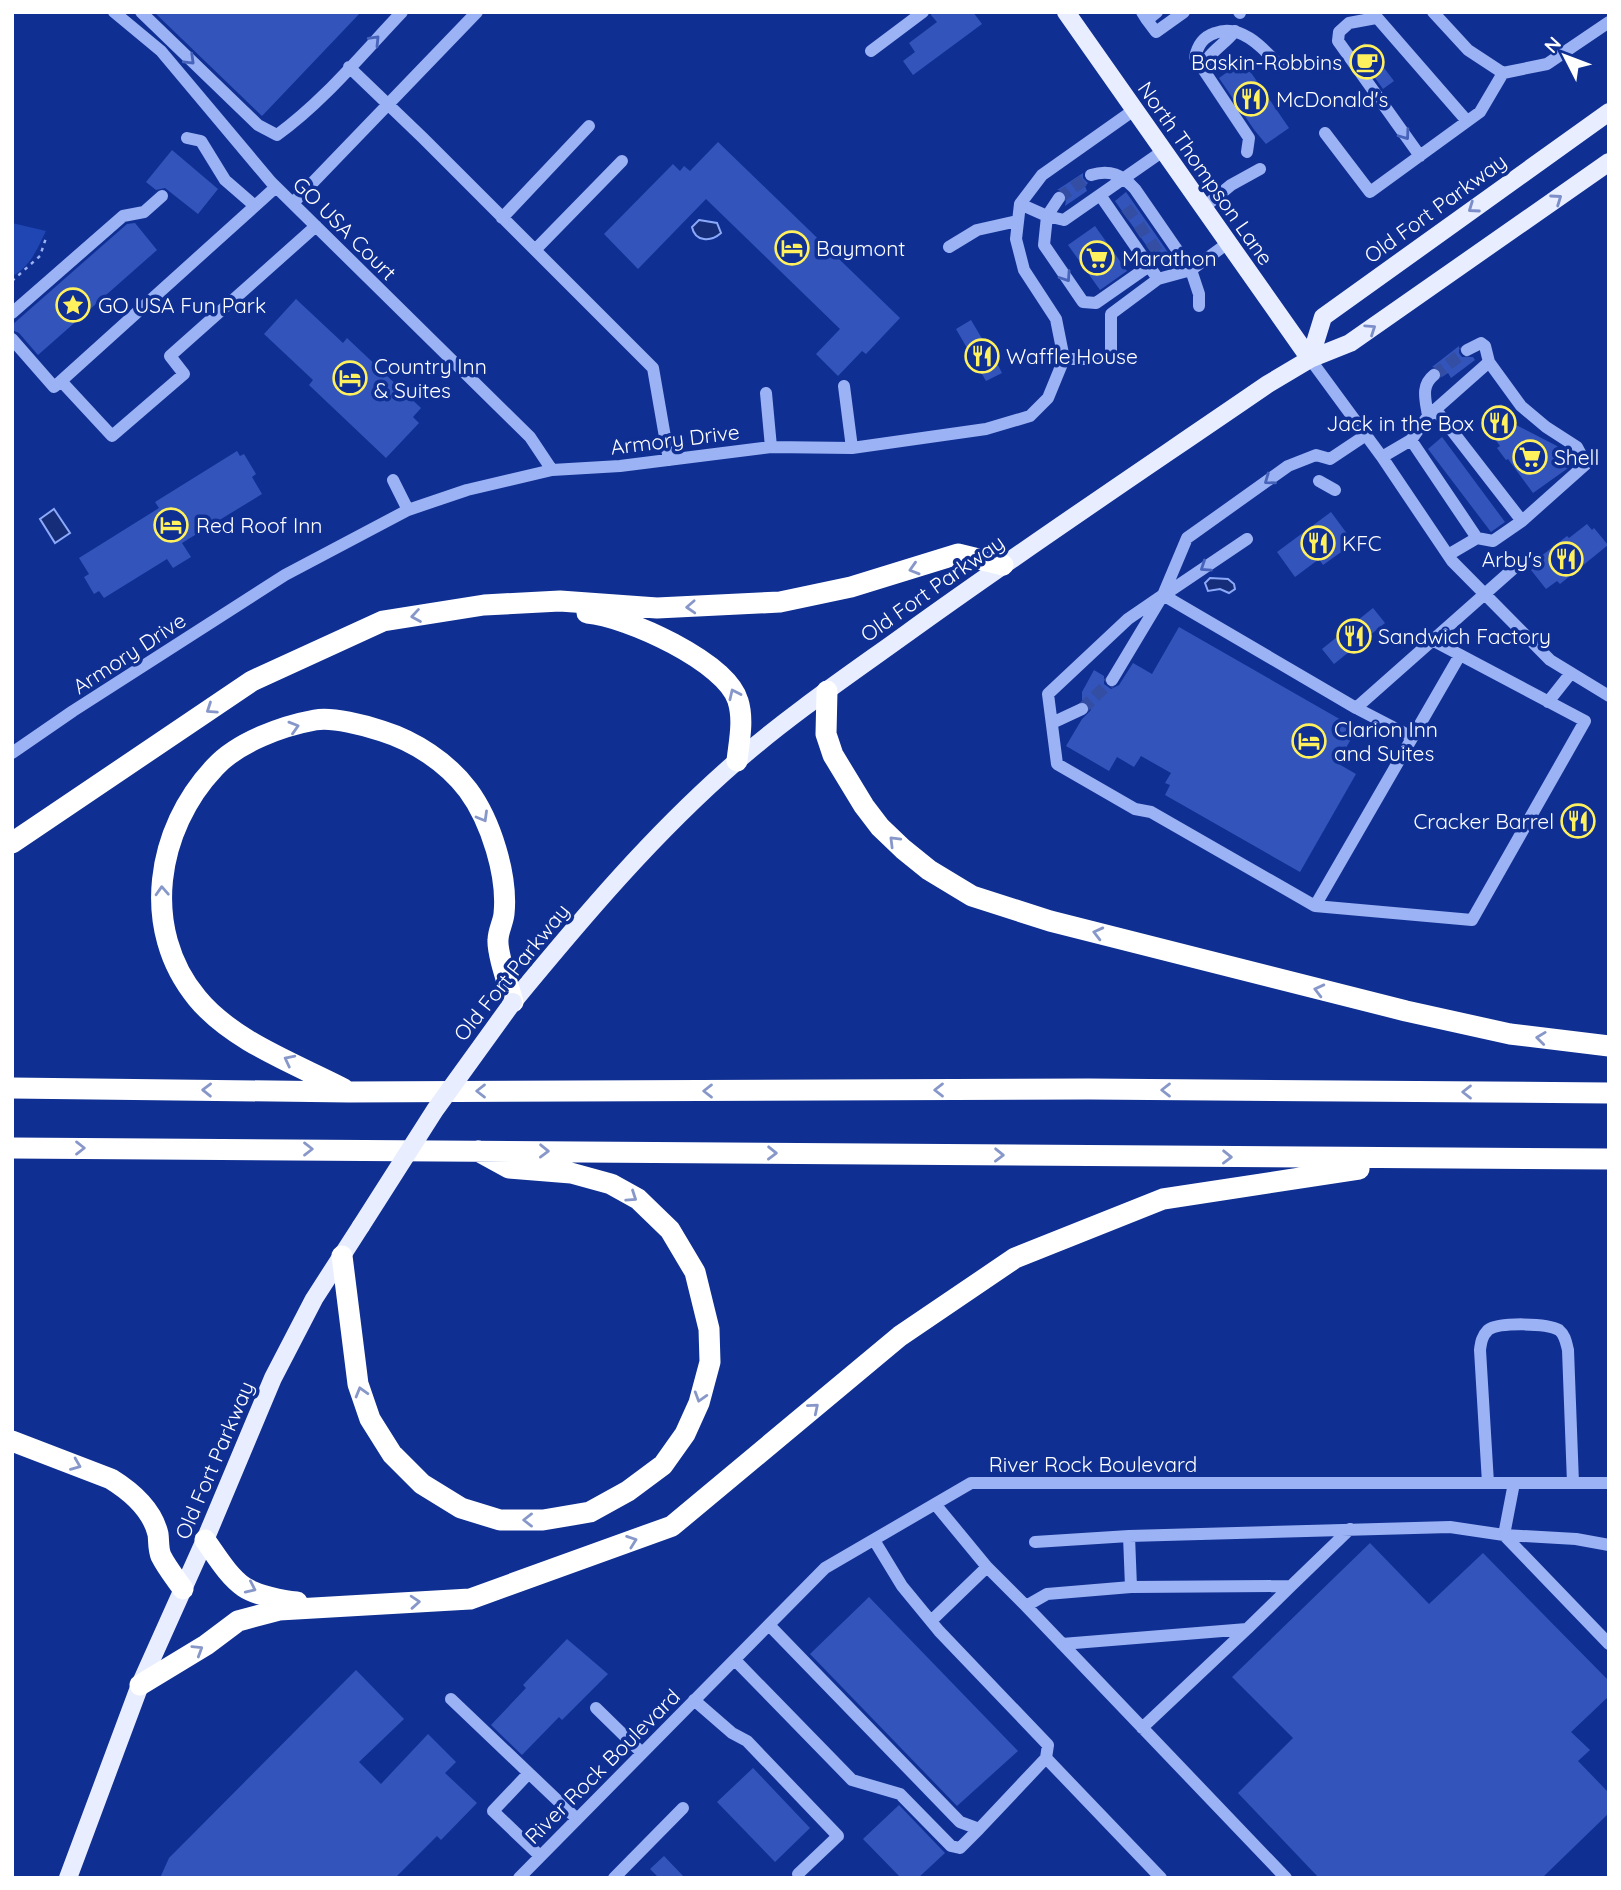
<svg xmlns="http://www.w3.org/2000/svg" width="1621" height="1890" viewBox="0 0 1621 1890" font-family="Quicksand,sans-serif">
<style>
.green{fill:#2046b3}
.water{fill:#162d7a;stroke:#8ca9f8;stroke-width:2}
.building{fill:#35b}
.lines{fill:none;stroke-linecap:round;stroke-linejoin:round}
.minor-tunnel{stroke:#334ea3;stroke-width:12;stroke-dasharray:12 6;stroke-linecap:butt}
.path{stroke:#9bb2f4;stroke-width:2.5;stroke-dasharray:3.5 5;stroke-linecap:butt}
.minor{stroke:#9bb2f4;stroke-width:12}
.major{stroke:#e8edff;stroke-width:18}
.highway{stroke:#fff;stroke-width:21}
.major-bridge{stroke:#e8edff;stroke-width:18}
.oneway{stroke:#4763ba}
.oneway2{stroke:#7c8ec9}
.oneway3{stroke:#8797c9}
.labels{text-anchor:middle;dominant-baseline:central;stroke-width:7;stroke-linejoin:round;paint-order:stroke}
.poi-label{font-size:21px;fill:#fff;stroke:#0f2f93;text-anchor:start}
.street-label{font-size:21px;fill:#fff;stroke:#0f2f93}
</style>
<rect width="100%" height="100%" fill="#0f2f93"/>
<!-- green -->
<path class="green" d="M12,223L46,231C38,247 30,268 12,276Z"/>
<!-- water -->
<path class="water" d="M699,220L717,223L721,233C711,242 695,242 692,227Z
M54,509L70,533L55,543L40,519Z
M1210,578L1228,579L1234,584L1235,589L1229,593L1220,589L1208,591L1205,583Z"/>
<!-- building -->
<path class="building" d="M154,12H361L262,116Z
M932,12H973L982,24L913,75L903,61L915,52L909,43L937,22L931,15Z
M1365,43L1394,81L1383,89L1355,50Z
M1243,61L1289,128L1266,144L1255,131L1219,78Z
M718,142L900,318L866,354L862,351L838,376L816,354L840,329L706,199L638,269L604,234L673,164L680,171L684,166L690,171Z
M172,150L218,189L198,214L165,188L156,190L146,182Z
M1083,173V178L1088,183L1085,186L1087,191L1065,206L1067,195L1063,190H1057Z
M1126,192L1174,261L1163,269L1115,201Z
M135,223L157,250L38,355L19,333L12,330V325L127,224Z
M1095,226L1127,271L1100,290L1068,245Z
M296,299L343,343L347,338L421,408L413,417L419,423L386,458L309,385L313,380L264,334Z
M971,320L987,347L990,345L1000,359L996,361L1002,373L986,381L956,329Z
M1459,346V353L1462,357H1473L1475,360L1451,378L1448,373L1442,377L1440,368L1432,367Z
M1501,404L1516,425L1557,446L1571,466L1533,493L1508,459L1506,460L1497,448L1500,446L1481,419Z
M1442,437L1505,522L1491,532L1428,449Z
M237,451L240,456L244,454L256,474L252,477L262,494L182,543L191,557L173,568L167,559L104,598L99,591L94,594L84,577L89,574L79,558L159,508L155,502Z
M1331,512L1351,539L1341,546L1344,550L1323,565L1319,559L1295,577L1277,552Z
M1587,524L1592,530L1594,528L1608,545L1560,584L1557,581L1546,589L1531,570L1543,560L1540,557L1567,536L1569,538Z
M1373,608L1385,623L1334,664L1322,649Z
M1179,627L1357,729L1337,763L1356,774L1300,872L1165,795L1170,785L1165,783L1171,773L1141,756L1134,767L1117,757L1109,771L1066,746L1082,719L1091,710L1088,702L1082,700V692L1094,670L1104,676V684L1111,689L1119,685L1133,663L1152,674Z
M1370,1543L1429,1604L1483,1553L1609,1681V1696L1571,1732L1590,1750L1578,1761L1609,1793V1813L1542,1878H1319L1238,1793L1293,1738L1232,1677Z
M869,1597L1018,1751L957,1806L810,1654Z
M567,1639L608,1674L562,1720L559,1717L522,1755L491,1725L526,1688L523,1685Z
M356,1670L404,1719L359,1762L381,1784L428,1734L456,1762L445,1773L477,1803L441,1840L437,1836L395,1878H160L169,1858Z
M753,1768L810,1828L775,1862L717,1802Z
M899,1805L945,1853L918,1878H901L863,1839Z
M664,1856L685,1878H659L650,1869Z"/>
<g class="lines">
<!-- minor-tunnel -->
<path class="minor-tunnel" d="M1059,198L1091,175
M1125,216L1140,205
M1137,233L1153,223
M1149,250L1164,240
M1434,375L1467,350
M1082,709L1112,680"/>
<!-- path -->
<path class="path" d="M12,281L40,256L46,238"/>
<!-- minor -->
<path class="minor" d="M114,12L161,51L271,182L530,437L552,470
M141,12L258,125L277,135C324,101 361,55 402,12
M1142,12L1147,20L1157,12
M1239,12L1240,13
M1433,12L1468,50L1503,73
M1373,13L1467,121
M1376,18L1349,23L1339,32L1338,41L1420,156
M1147,20L1156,32L1184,12
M871,51L923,12
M349,67L423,138L653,368L669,460
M1202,68C1209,52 1224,45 1235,31
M1503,73L1547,64L1609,22
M1325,133L1370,192L1480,112L1503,73
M187,138L201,141L225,180L255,206
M1247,152L1249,138L1195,57C1198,45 1203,37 1215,33C1241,23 1263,48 1280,66
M1091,175C1110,169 1122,175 1135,189L1191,270L1158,279L1100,195
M276,187L61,381L112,436L184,374L170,356L316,226
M1059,198L1047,216L1044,245L1083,302L1096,303L1149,266
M293,203L477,12
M1020,204L1047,216L1064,220L1163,151
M1203,208L1231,185L1260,169
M502,218L589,126
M949,247L977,230L1017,221
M535,250L622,161
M1199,306V294L1191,270L1228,243
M12,313L123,216L144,212L162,196
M12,339L54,387L61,381
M1064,359H1111V314L1158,279
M1310,359L1382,457L1452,561L1550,660L1609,696
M844,386L852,448
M766,393L771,447
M1436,410L1522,521
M1428,416C1426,401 1420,386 1434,375
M1411,440L1477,538L1493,541L1522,521L1586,464L1577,447L1546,427L1521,406L1489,362L1485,346L1481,343L1467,350
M1382,457L1411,440L1428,416L1489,362
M393,480L408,510
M1319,481L1335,490
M1448,555L1477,538
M1164,595L1247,539
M1460,655L1315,906L1151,812L1135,809L1057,764L1048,694L1128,619L1163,595L1356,708L1513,569
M1112,680L1163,595L1187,538L1288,466L1316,455L1330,459L1366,435
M1548,702L1571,673
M1356,708L1412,737
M1052,723L1082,709
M12,753L73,711L285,575L408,510L467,490L552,470L620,466L771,447L852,448L986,429L1030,416L1048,398L1064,359L1056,319L1024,270L1016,239L1020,204L1042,175L1134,110
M1315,906L1472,920L1585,721L1432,640
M1488,1483L1480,1350C1481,1342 1482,1336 1488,1330C1499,1322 1547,1323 1559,1330C1565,1335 1566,1342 1568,1350L1573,1483
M1514,1483L1504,1535L1609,1644
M935,1504L987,1567L1026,1606L1047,1594L1131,1587L1129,1536L1450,1527L1504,1535L1576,1539L1609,1545
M1035,1542L1129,1536
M1131,1587L1291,1586L1350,1529
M1026,1606L1286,1878
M931,1621L987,1567
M769,1625L960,1822L979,1829L1046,1758L1048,1745L939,1631L902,1586L874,1540
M1247,1629L1291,1586
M1062,1644L1247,1629L1142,1728
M735,1660L852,1780L900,1794L951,1846L960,1848L979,1829
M451,1699L577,1819
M694,1700L732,1733L747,1741L838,1836L798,1874
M596,1708L642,1753
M1046,1758L1161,1878
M529,1773L493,1811L540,1856
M519,1878L825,1568L971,1483H1609
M614,1878L683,1808"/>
<!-- major -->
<path class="major" d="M1066,12L1310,359
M1310,359L1323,317L1609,112
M513,1002C583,917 653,834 737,761C790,715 849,675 906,634C1025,548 1147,467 1268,384L1310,359L1350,343L1609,162
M68,1878L140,1685L205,1540L273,1378L314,1299L361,1226"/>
<!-- highway -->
<path class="highway" d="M587,613C626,616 727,662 738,701C744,720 739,742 737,761
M827,691L826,734L833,755L864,806L880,827L903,849L929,870L972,896L1050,921L1406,1011L1510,1034L1609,1046
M12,843L252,681L383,621L484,605L560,601L657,608L780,602L851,587L958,554L1003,565
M12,1088L349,1092L1089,1089L1609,1093
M344,1089C296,1064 232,1041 197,998C140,929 156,829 215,767C238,742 282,726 315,720C333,717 364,725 382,731C414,741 447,762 468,790C491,821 508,876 504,914C503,923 498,931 498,940C497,954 509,987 513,1002
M12,1148L1609,1159
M342,1256L358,1384L370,1419L392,1454L422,1484L461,1508L500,1520H543L590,1512L628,1491L663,1465L685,1434L699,1403L710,1362L709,1329L695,1272L670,1230L638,1199L611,1184L571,1173L509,1168L478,1151
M12,1441L111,1479C132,1492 152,1509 158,1534C159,1541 158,1549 161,1556C167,1568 176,1579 183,1589
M205,1540C216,1555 228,1576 244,1587C256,1595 283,1601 297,1602
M140,1685L206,1645L238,1621L279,1610L470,1599L672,1526L900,1336L1015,1258L1163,1199L1359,1169"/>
<!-- major-bridge -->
<path class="major-bridge" d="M361,1226L435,1110L513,1002"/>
</g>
<!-- one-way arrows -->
<defs><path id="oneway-chevron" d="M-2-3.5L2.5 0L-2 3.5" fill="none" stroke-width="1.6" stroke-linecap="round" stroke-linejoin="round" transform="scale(1.75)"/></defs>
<g class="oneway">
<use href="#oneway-chevron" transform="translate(375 40) rotate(-46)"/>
<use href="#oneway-chevron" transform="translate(190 60) rotate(44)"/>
<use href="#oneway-chevron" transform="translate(1405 135) rotate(54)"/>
<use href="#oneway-chevron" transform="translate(1066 277) rotate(56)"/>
<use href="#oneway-chevron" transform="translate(1269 480) rotate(144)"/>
<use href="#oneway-chevron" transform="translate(1205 567) rotate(146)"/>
</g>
<g class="oneway2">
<use href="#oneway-chevron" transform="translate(1557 199) rotate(-35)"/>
<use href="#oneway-chevron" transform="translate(1473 208) rotate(145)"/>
<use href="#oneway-chevron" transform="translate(1371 329) rotate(-34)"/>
</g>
<g class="oneway3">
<use href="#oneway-chevron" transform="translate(914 569) rotate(163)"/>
<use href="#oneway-chevron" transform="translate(691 607) rotate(177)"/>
<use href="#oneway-chevron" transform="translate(416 616) rotate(171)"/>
<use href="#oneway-chevron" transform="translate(734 694) rotate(-115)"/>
<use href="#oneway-chevron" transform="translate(211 709) rotate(146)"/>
<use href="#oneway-chevron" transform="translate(294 727) rotate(-17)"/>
<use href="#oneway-chevron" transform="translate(483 817) rotate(60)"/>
<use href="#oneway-chevron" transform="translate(894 841) rotate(-135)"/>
<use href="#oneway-chevron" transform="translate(162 891) rotate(-93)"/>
<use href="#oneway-chevron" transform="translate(1098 933) rotate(-166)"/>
<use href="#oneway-chevron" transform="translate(1319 990) rotate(-166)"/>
<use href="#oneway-chevron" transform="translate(1541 1038) rotate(-173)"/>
<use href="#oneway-chevron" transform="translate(289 1060) rotate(-153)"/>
<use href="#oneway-chevron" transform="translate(207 1090) rotate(-179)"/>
<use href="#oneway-chevron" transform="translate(939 1090) rotate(180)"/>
<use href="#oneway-chevron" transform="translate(1166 1090) rotate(-180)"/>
<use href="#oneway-chevron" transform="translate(481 1091) rotate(180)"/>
<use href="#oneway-chevron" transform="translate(708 1091) rotate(180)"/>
<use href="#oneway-chevron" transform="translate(1467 1092) rotate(-180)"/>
<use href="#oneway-chevron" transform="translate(80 1148)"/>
<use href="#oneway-chevron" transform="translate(308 1149)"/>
<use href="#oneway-chevron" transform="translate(544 1151) rotate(1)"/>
<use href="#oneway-chevron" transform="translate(772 1153) rotate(1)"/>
<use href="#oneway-chevron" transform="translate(999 1155) rotate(1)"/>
<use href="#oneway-chevron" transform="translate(1227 1157) rotate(1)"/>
<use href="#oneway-chevron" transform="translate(632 1197) rotate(34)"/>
<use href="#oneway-chevron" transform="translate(361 1392) rotate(-106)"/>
<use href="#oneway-chevron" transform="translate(700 1397) rotate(107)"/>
<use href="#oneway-chevron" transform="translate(814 1408) rotate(-40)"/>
<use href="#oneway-chevron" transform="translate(76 1465) rotate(22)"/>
<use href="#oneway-chevron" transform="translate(528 1520) rotate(180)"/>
<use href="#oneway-chevron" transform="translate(632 1541) rotate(-20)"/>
<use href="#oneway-chevron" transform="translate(251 1588) rotate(25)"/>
<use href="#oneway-chevron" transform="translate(415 1602) rotate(-4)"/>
<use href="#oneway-chevron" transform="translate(198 1650) rotate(-32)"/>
</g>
<!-- icons -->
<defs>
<symbol id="cafe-ring" viewBox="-11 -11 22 22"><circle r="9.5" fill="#0f2f93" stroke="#fff05e" stroke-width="1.5"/><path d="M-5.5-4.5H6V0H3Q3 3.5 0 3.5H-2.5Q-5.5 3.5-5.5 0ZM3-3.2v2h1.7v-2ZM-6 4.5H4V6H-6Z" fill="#fff05e"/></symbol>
<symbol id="restaurant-ring" viewBox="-11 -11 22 22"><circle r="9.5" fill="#0f2f93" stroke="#fff05e" stroke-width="1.5"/><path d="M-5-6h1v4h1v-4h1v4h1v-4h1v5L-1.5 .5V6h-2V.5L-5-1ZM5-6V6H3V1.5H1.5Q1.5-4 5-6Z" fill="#fff05e"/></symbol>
<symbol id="hotel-ring" viewBox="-11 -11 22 22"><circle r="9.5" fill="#0f2f93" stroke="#fff05e" stroke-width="1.5"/><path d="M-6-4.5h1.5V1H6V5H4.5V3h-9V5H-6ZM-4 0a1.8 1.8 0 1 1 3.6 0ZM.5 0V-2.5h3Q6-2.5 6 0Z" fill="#fff05e"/></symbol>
<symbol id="supermarket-ring" viewBox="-11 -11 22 22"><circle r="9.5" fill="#0f2f93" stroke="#fff05e" stroke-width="1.5"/><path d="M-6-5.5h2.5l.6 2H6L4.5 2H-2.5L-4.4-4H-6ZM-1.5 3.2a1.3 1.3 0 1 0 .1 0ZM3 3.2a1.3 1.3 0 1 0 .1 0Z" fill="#fff05e"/></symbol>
<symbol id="sight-ring" viewBox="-11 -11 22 22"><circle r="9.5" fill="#0f2f93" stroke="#fff05e" stroke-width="1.5"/><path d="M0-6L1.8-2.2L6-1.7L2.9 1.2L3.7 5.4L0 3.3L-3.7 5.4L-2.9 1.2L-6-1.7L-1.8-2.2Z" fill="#fff05e"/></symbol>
</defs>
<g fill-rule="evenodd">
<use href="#cafe-ring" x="1348" y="43" width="38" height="38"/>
<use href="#restaurant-ring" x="1232" y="80" width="38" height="38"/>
<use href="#hotel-ring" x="773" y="229" width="38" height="38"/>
<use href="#supermarket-ring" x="1078" y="239" width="38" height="38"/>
<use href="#sight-ring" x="54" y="286" width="38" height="38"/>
<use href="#restaurant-ring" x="963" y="337" width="38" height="38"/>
<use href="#hotel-ring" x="331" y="359" width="38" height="38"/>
<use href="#restaurant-ring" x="1480" y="404" width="38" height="38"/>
<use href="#supermarket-ring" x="1511" y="438" width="38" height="38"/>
<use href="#hotel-ring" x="152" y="506" width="38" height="38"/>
<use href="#restaurant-ring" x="1299" y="524" width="38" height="38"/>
<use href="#restaurant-ring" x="1547" y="540" width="38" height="38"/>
<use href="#restaurant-ring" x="1335" y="617" width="38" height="38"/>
<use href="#hotel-ring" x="1290" y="722" width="38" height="38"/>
<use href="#restaurant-ring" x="1559" y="802" width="38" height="38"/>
</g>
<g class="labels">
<!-- poi labels -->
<g class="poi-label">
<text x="1342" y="62" text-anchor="end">Baskin-Robbins</text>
<text x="1276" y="99">McDonald's</text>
<text x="816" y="248">Baymont</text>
<text x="1122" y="258">Marathon</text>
<text x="98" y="305">GO USA Fun Park</text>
<text x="1006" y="356">Waffle House</text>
<text x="374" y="366">Country Inn<tspan x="374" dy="24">&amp; Suites</tspan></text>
<text x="1474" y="423" text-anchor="end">Jack in the Box</text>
<text x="1554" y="457">Shell</text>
<text x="196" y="525">Red Roof Inn</text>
<text x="1342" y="543">KFC</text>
<text x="1542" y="559" text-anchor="end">Arby's</text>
<text x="1378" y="636">Sandwich Factory</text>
<text x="1334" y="729">Clarion Inn<tspan x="1334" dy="24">and Suites</tspan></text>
<text x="1554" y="821" text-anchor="end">Cracker Barrel</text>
</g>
<!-- street labels -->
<g class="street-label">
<text transform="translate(1206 173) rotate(55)">North Thompson Lane</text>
<text transform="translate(1435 208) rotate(-36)">Old Fort Parkway</text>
<text transform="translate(345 228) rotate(45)">GO USA Court</text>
<text transform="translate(675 439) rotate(-7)">Armory Drive</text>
<text transform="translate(932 588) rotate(-35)">Old Fort Parkway</text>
<text transform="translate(129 653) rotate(-33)">Armory Drive</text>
<text transform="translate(511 972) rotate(-51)">Old Fort Parkway</text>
<text transform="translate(214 1460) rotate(-67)">Old Fort Parkway</text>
<text x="1093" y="1464">River Rock Boulevard</text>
<text transform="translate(602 1766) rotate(-45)">River Rock Boulevard</text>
</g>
</g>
<!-- border -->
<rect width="1621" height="1890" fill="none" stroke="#ffffff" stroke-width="28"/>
<!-- north arrow -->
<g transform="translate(1565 56) rotate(312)" stroke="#0f2f93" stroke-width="5" paint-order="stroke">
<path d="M0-5L12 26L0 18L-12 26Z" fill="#ffffff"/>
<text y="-10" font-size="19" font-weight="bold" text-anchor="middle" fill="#ffffff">N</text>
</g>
</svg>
